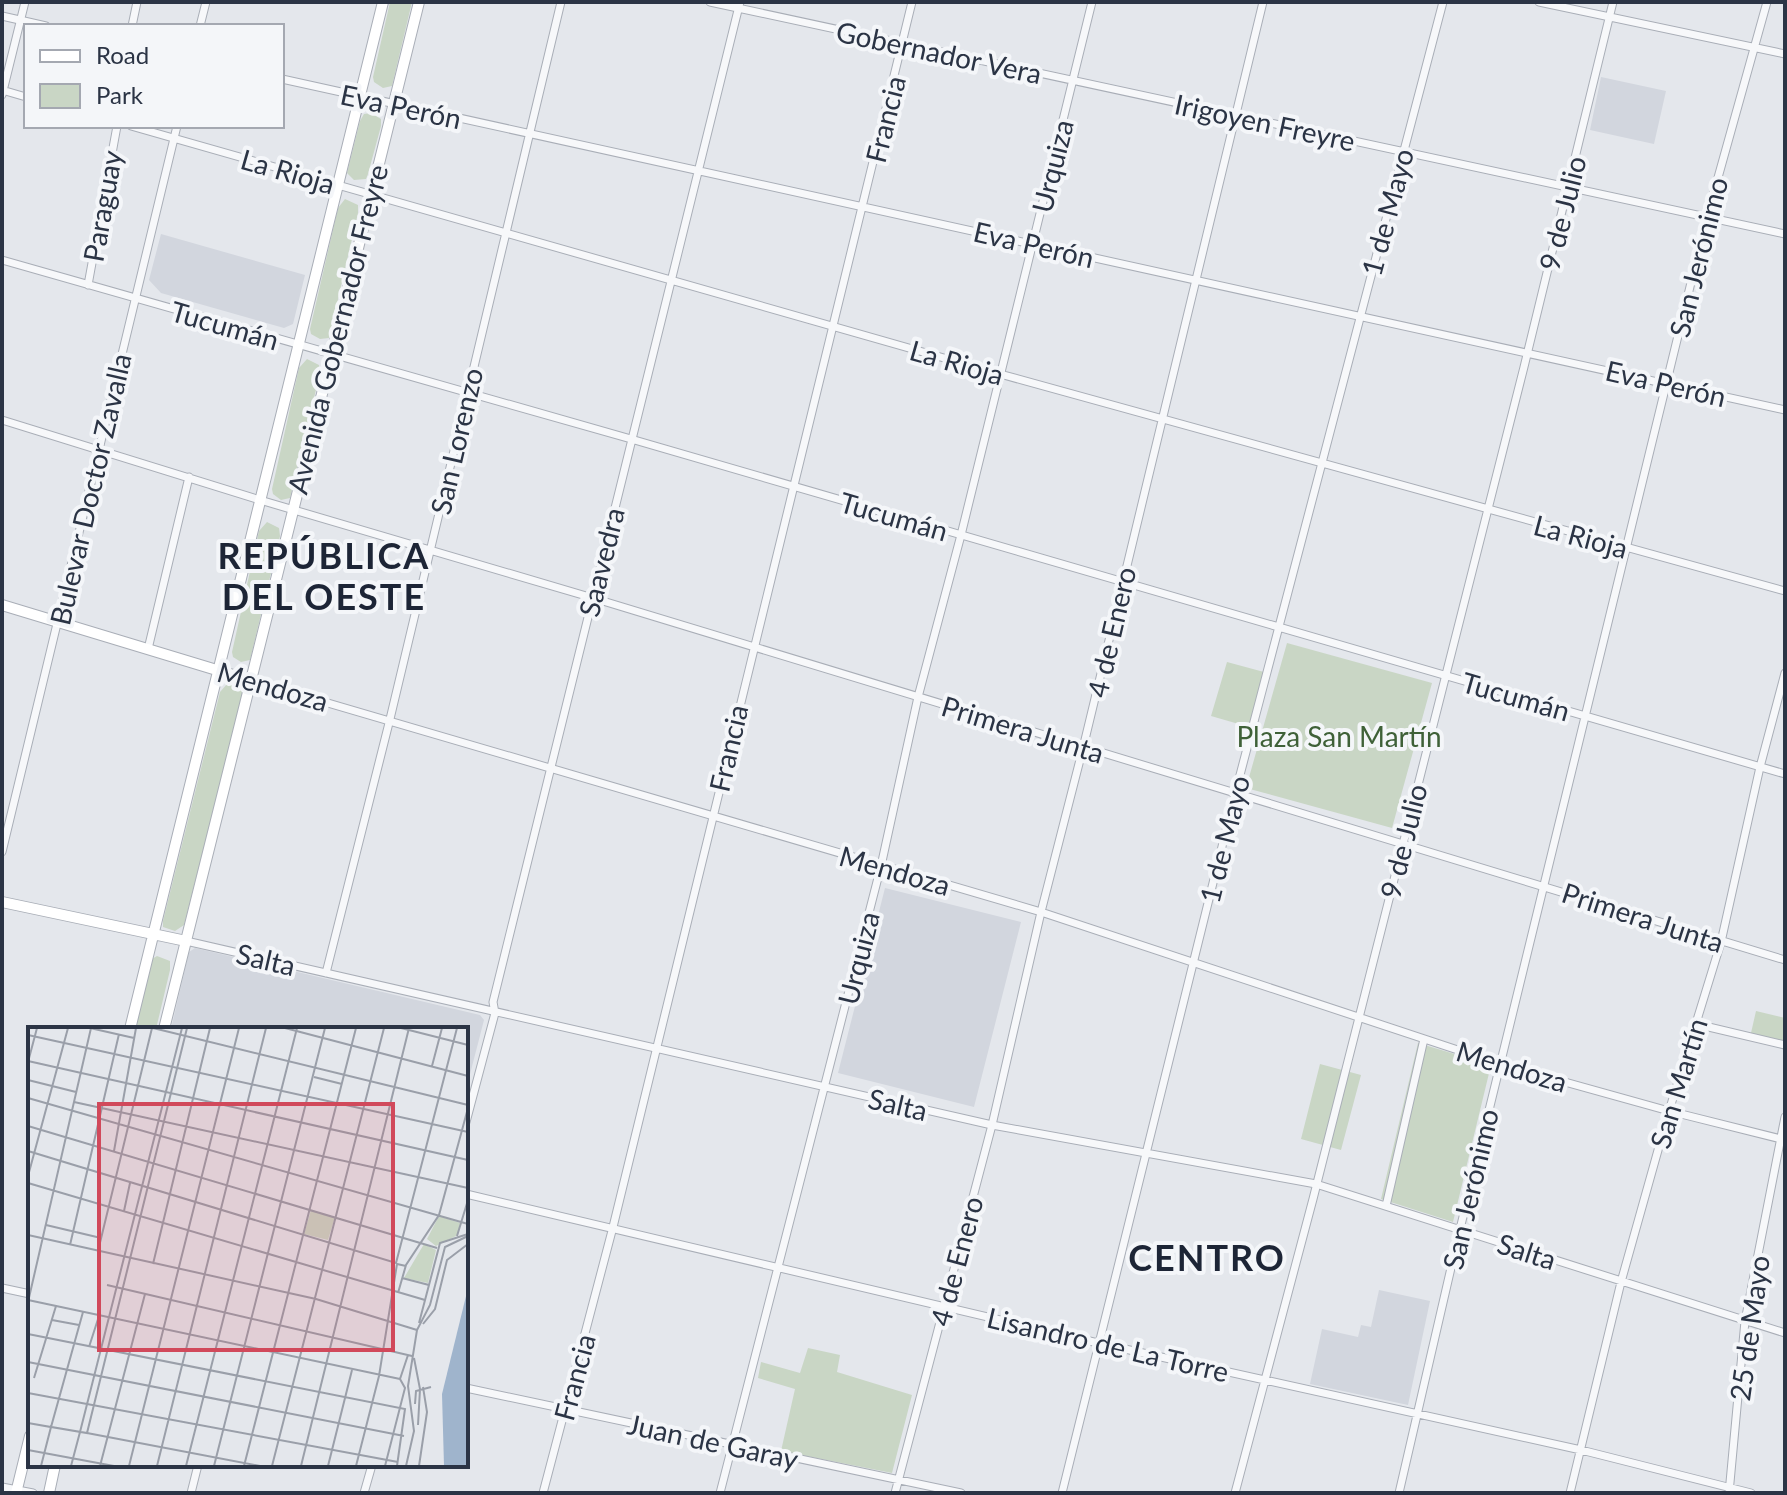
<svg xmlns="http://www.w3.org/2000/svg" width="1787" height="1495" viewBox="0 0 1787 1495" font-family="Lato,sans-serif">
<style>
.built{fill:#d2d6de}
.green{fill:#c9d6c5}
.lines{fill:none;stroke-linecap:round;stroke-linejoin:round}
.street-casing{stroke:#a9aeb7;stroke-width:9}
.secondary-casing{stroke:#a9aeb7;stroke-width:12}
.street{stroke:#f7f8fa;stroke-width:7}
.secondary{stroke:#fff;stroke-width:10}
.labels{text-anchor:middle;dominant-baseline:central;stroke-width:8;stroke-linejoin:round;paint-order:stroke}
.street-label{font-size:28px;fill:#2b3445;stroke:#f4f6f9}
.park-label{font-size:28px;fill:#3f6138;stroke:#f4f6f9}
.district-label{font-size:36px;font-weight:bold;letter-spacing:2px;fill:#1d2536;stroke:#f4f6f9}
.inset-road{fill:none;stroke:#9a9fa9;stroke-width:2}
.view{fill:#d1495b;fill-opacity:0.15;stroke:#d1495b;stroke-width:4}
.inset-edge{fill:none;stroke:#2b3445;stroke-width:4}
</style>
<rect width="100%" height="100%" fill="#e4e7ec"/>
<!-- built -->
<path class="built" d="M1601,77L1666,91L1654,144L1590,130Z
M161,234L305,275L293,324L284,328L161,293L149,280Z
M885,888L1021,922L974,1107L838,1073Z
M195,948L480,1015L484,1020L468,1082H466V1029H171L189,952Z
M1379,1290L1430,1301L1408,1405L1310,1384L1322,1329L1358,1337L1361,1325L1371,1327Z"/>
<!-- green -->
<path class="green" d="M390,2H412L392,86L383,88L374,82L373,77Z
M371,113L381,119V126L368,174L366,179L354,180L347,173L360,121L364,114Z
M345,199L358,205V213L329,338L320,339L311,334L310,329L338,208Z
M307,359L319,365L320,373L290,498L281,500L273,494L272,489L299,368Z
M267,522L279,528L280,536L250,660L241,662L233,657L232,652L259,531Z
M1287,643L1432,683L1392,828L1246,788Z
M1227,662L1264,672L1249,727L1211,716Z
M227,684L238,685L242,689L243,696L184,925L175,931L163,927V921L220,692Z
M157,956L170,961V970L156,1029H135L152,959Z
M1756,1011L1785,1018V1041L1751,1033Z
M1418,1043L1491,1065L1453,1222L1381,1199Z
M1320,1064L1361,1075L1341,1150L1301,1139Z
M808,1348L840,1355L837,1372L912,1395L892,1473L781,1451L795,1389L758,1378L761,1362L800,1373Z"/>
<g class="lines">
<defs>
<path id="street" d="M710,2L1785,234
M1539,2L1785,54
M2,16L46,26
M132,26L137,2
M200,26L206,2
M282,79L1785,410
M2,90L26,97
M2,95L25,2
M131,126L1000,374L1785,591
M2,260L631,439L1785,774
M88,285L117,126
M2,420L260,500L593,598L1785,960
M148,649L189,477
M253,681L1041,912L1500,1064L1669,1111L1785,1140
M2,852L177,126
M186,941L992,1125L1316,1184L1785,1333
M326,973L390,719L561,2
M1696,1024L1785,1045
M466,1122L495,1013L493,1002L740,2
M466,1194L1098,1343L1581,1450L1751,1493
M1386,1206L1424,1039
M2,1288L30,1294
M466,1388L961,1493
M2,1487L33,1493
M191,1493L198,1465
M364,1493L372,1465
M543,1493L613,1227L912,2
M720,1493L881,866L918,697L961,535L1092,2
M895,1493L992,1125L1041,912L1083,748L1263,2
M1062,1493L1235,794L1443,2
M1235,1493L1313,1199L1524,367L1613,2
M1399,1493L1460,1229L1707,217L1767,2
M1570,1493L1621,1282L1669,1111L1721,942L1760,767L1785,673
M1729,1493L1745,1321L1785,1117"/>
<path id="secondary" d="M2,605L253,681
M2,902L186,941
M130,1029L383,2
M164,1029C250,687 334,344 419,2
M16,1493L30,1436
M49,1493L55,1465"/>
</defs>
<!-- street casing -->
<use href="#street" class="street-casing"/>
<!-- secondary casing -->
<use href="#secondary" class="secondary-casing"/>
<!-- street -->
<use href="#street" class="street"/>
<!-- secondary -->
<use href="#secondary" class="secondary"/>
</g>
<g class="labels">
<!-- street labels -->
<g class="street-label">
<text transform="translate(939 52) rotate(12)">Gobernador Vera</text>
<text transform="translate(401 106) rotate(12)">Eva Perón</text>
<text transform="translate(885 119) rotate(-76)">Francia</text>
<text transform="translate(1265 122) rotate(12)">Irigoyen Freyre</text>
<text transform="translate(1052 166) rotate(-76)">Urquiza</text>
<text transform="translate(288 171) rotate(16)">La Rioja</text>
<text transform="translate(102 206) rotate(-80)">Paraguay</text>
<text transform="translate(1387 212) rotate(-75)">1 de Mayo</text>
<text transform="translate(1562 213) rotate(-76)">9 de Julio</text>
<text transform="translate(1034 244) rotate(13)">Eva Perón</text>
<text transform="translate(1698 257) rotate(-76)">San Jerónimo</text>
<text transform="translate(225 325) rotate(16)">Tucumán</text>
<text transform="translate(337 329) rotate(-76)">Avenida Gobernador Freyre</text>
<text transform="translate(957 362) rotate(16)">La Rioja</text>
<text transform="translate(1666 383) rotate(13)">Eva Perón</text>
<text transform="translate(456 441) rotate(-77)">San Lorenzo</text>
<text transform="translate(90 489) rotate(-77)">Bulevar Doctor Zavalla</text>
<text transform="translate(894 516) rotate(16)">Tucumán</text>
<text transform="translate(1581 536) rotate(15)">La Rioja</text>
<text transform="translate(601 562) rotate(-76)">Saavedra</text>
<text transform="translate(1111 632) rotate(-77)">4 de Enero</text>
<text transform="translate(273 686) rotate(16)">Mendoza</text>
<text transform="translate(1516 696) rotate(16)">Tucumán</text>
<text transform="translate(1023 729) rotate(17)">Primera Junta</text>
<text transform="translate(728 748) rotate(-77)">Francia</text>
<text transform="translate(1224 839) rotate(-76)">1 de Mayo</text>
<text transform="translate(1403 841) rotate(-76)">9 de Julio</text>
<text transform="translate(895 870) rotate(16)">Mendoza</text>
<text transform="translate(1643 917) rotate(18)">Primera Junta</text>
<text transform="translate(858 958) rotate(-76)">Urquiza</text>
<text transform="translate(266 959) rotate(13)">Salta</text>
<text transform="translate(1512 1066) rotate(17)">Mendoza</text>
<text transform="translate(1678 1083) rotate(-73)">San Martín</text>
<text transform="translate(898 1104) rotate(13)">Salta</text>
<text transform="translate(1470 1189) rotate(-77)">San Jerónimo</text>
<text transform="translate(1527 1251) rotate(18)">Salta</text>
<text transform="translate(956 1261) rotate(-75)">4 de Enero</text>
<text transform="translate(1749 1328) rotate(-82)">25 de Mayo</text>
<text transform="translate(1108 1344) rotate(13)">Lisandro de La Torre</text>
<text transform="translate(574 1377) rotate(-75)">Francia</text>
<text transform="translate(713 1441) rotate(12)">Juan de Garay</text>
</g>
<!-- park labels -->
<g class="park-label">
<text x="1339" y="736">Plaza San Martín</text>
</g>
<!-- district labels -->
<g class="district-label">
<text x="324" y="555">REPÚBLICA<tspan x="324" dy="41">DEL OESTE</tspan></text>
<text x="1207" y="1257">CENTRO</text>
</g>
</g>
<!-- overview -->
<g transform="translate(28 1027)">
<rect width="440" height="440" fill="#e4e7ec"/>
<path d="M283,183L307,190L300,213L276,207ZM411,189L432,196L430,208L408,219L399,212ZM396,217L408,223L400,256L376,251Z" fill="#c9d6c5"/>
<path d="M440,261V439H416L414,367Z" fill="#9fb4cc"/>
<path class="inset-road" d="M62,1L106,11M125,1L440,78M257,1L440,49M373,1L440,18M0,8L440,105M0,34L440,133M0,35L9,1M404,39L414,1M286,50L314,57M0,53L48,65M0,71L440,197M46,75L440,161M0,99L409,221M0,124L368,236L429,1M86,124L108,1M0,149L40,1M0,156L397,273M96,184L102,156M18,198L73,211M0,208L288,272L389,303M429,209L440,173M42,218L91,7M70,224L124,1M125,237L182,1M374,251L401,258M79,258L384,329M370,266L378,238L411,188L440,81M0,273L372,352M0,275L63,1M24,293L51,298M391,296L412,216L440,207M395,297L407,282L419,233L440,217M0,307L377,382L369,439M61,320L71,289M386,331L392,362L390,398M0,335L376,409M6,351L28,279M372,352L380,328M0,366L370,435M387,377L388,364L403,360M0,396L23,400L55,285M52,405L154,1M59,406L232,439M0,423L86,439M13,439L23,400L59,406L159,1M43,439L52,405M72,439L117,267M101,439L211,1M129,439L238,1M158,439L269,1M186,439L297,1M216,439L328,1M244,439L356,1M273,439L381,1M300,439L324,343M328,439L351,349L369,237L378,239M357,439L377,361L372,352M378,439L386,404L380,359L389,303L402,278L417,220L440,209M391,439L399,385L395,360"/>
<path class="view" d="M71,77H365V323H71Z"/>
<rect width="440" height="440" class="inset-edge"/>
</g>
<!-- border -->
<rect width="1787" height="1495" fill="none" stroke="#2b3445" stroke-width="8"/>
<!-- legend -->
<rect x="24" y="24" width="260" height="104" fill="#f4f6f9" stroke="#a4a8b1" stroke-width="2"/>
<rect x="40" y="50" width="40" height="12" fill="#ffffff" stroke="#a4a8b1" stroke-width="2"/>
<text x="96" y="64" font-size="24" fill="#2b3445">Road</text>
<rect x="40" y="84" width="40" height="24" fill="#c9d6c5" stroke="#a4a8b1" stroke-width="2"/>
<text x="96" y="104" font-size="24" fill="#2b3445">Park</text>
</svg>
